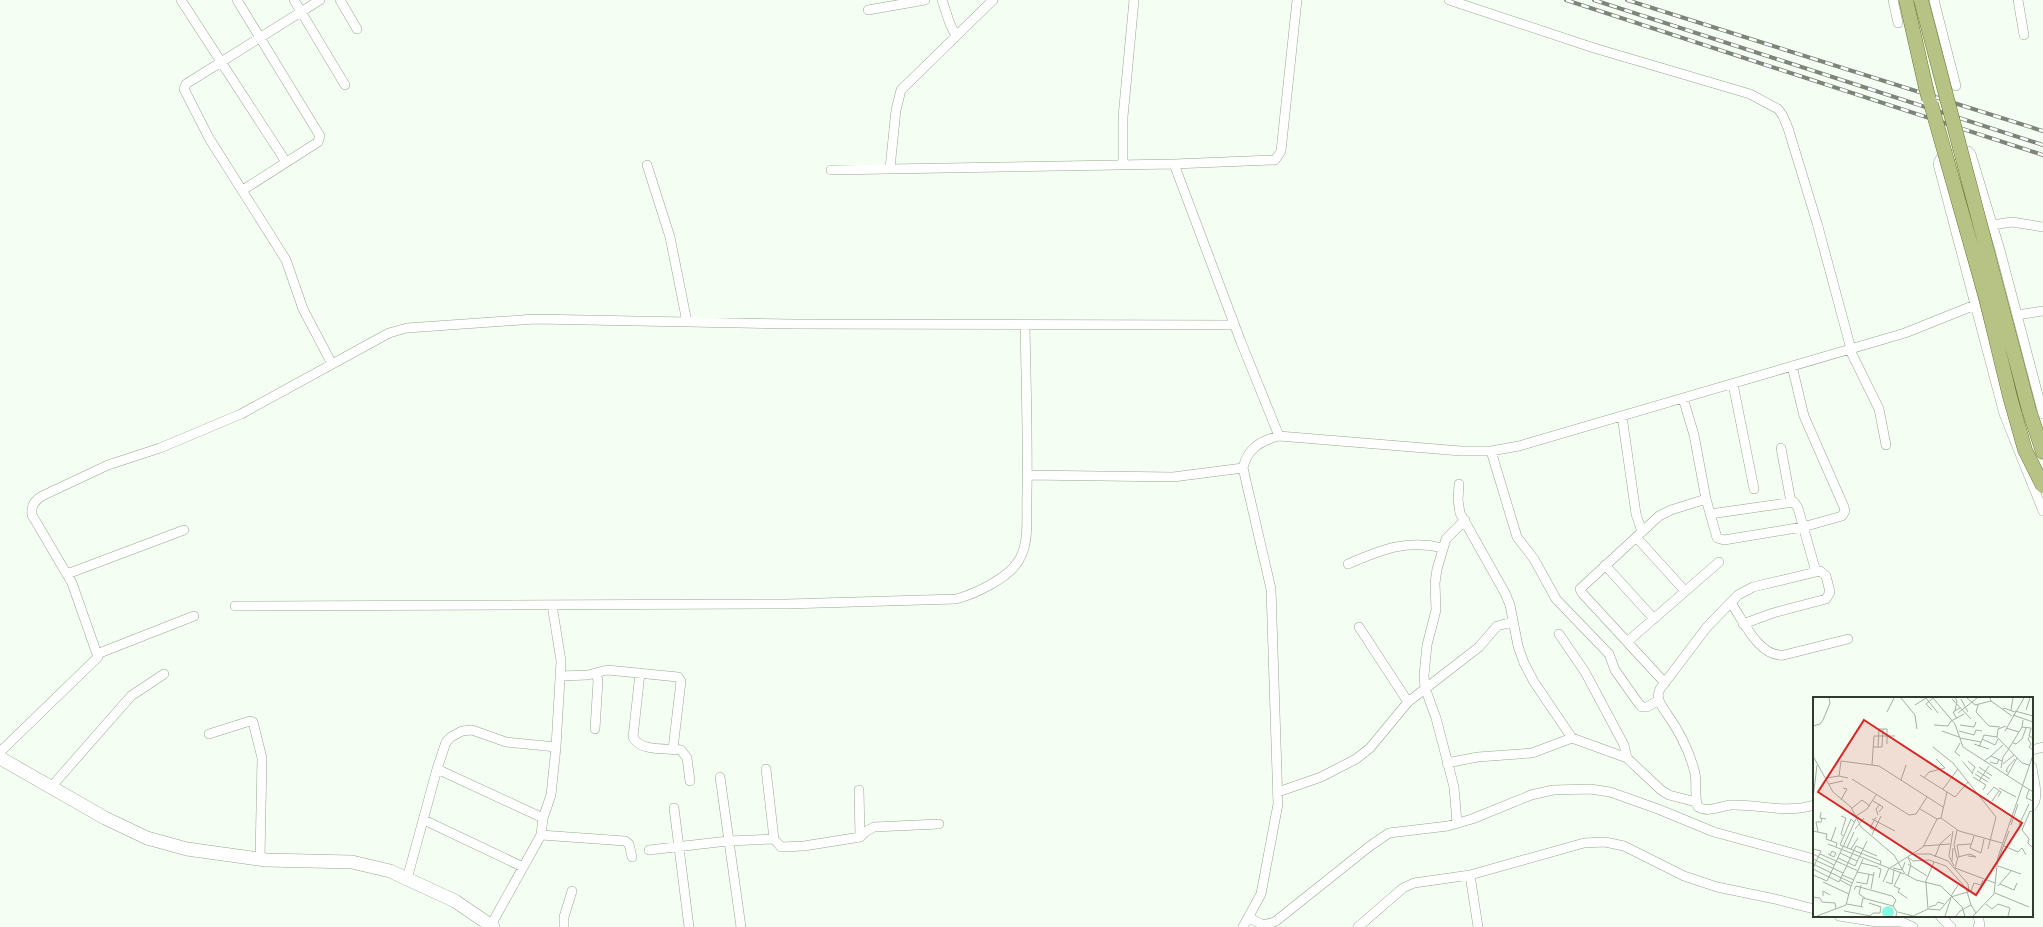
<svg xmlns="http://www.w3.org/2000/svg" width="2043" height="927" viewBox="0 0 2043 927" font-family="'Roboto Serif',serif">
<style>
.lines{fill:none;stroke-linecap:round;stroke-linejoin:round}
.street-casing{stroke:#95a98f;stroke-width:10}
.secondary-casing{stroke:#95a98f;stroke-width:14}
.primary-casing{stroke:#697832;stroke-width:15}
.street{stroke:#fff;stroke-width:9}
.secondary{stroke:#fff;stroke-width:13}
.primary{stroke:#b7c285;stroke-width:14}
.rail-casing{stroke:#7d857a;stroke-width:4}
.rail{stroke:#fff;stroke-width:2.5;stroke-dasharray:8;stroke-linecap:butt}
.primary-bridge-casing{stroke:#697832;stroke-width:15;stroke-linecap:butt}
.primary-bridge{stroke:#b7c285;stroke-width:14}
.inset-road{fill:none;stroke:#a7b0a5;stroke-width:1}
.view{fill:#d62828;fill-opacity:0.15;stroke:#d62828;stroke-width:2}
.inset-edge{fill:none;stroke:#323a2f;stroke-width:2}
</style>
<rect width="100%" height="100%" fill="#f5fef3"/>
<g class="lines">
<defs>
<path id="street" d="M181,0L286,162
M237,0L320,136L318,142L243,190
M294,0L345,85
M320,0L186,84L184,89L209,138L286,260L303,309L332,364
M340,0L357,29
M942,0L950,24L956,36
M1449,0L1594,48L1750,94L1778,109L1783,116L1788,128L1817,223L1851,349L1850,350L1879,409L1886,445
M1893,0L1898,23
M1934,0L1956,86
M2018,0L2024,35
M868,10L925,0
M1174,164L1241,342L1279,436
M647,165L670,237L687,322
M1123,165V117L1134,0
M890,168L896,110L901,90L993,0
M831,170L1174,164L1275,160L1281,151L1297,0
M1992,225L2012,222L2043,227
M2017,315L2043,311
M1733,384L1754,489
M1683,398L1694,435L1706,499L1717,538L1724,540L1803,527L1842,516L1845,511L1844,507L1804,416L1792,366
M2043,414L2000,250L1971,154L1968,151L1940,159L1938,164L2004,414L2043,511
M1622,416L1636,514L1642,532
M1781,448L1791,502
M1491,451L1517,537L1534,559L1556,599L1609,654L1615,670L1639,704L1642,707H1647L1659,700
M1027,475L1173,477L1243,468
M1459,484L1458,500L1460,513L1505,593L1510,605L1518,646L1524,663L1534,682L1572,738L1627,758L1661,790L1669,795L1696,802
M1710,514L1794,502L1798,508L1816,572
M1636,537L1685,591
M1348,564C1381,550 1406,539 1443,548
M1605,565L1654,619
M67,574L184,530
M1731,603C1743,620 1759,658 1784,655L1848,639
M235,606L787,604L956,599C975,594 1009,578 1019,560C1030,542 1026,515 1027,495C1028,438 1026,381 1025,325
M1743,624L1773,613L1826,599L1830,592L1826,576L1820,571L1816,572L1753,587L1738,595L1707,627L1660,689C1655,699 1662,706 1667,714C1679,731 1690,753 1695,773C1697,784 1694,797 1698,807C1708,813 1720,806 1731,805C1759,804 1786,814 1814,805
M1359,627L1408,702
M1559,634L1585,672L1624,745L1627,758
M1627,642L1719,562
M97,654L194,616
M640,673L633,737C640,752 667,748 681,750L687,758L690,781
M560,676L588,675L607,670L678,677L681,681L673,749
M1665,683L1582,593L1580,589L1659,516L1671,510L1706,499
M595,729L598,681L596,673
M209,734L250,721L253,722L262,758L260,859
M2032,750L2043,747
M0,752L98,657L72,583L32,515C31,506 34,501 42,496L108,465L160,448L241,414L389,333L407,328L535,319L792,324L1234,325
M1447,763L1478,757L1532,753L1572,738
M2032,767C2033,778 2040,798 2032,806
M437,769L543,818
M766,769L774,839
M720,777L741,927
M52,786L131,696L164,674
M859,790L860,837
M1278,792L1321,777L1356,759L1370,748L1408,702L1479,647L1497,626L1513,622
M674,808L689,927
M424,820L523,867
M1457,823L1454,787L1436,718L1425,688L1424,675L1427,645L1436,610L1435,583L1437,569L1446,539L1465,520
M541,835L625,841L629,844L632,857
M649,850L728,841L774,839L781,847L804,846L860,837L865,832L874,827L939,824
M1470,875L1478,927
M407,879L437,769L446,742L451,737L462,731L472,730L506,742L556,747
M1839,916L1877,922H1902L1913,927
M1940,916L1951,927
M1249,917C1259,924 1264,927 1276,921L1370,846L1389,833L1448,826L1472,819L1531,795L1553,790L1590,789L1610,792L1658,809L1714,832L1814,859
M491,925L541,835L543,818L551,795L556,747L561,661L552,605
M564,927V917L572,891
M1243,927L1261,894L1278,804L1271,589L1243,468C1247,449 1260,441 1279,436L1461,451H1491L1519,446L1905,333L1975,305
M1358,927L1403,888L1414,883L1470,875L1584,843L1605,842L1624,846L1684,876L1717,887L1775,899L1814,909
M1978,927L1980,925L1978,916"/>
<path id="secondary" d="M0,758L105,818L147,838L187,849L266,860L352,862L390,871L455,901L493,927"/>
<path id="primary" d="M1906,0L1926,88
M2029,410L2043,452"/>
</defs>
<!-- street casing -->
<use href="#street" class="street-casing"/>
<!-- secondary casing -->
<use href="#secondary" class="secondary-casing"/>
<!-- primary casing -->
<use href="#primary" class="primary-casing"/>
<!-- street -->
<use href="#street" class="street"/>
<!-- secondary -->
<use href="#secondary" class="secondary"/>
<!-- primary -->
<use href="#primary" class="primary"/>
<defs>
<path id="rail" d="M1566,0L2043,155
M1594,0L2043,145
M1627,0L2043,131"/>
</defs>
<!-- rail casing -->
<use href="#rail" class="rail-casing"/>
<!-- rail -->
<use href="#rail" class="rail"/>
<defs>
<path id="primary-bridge" d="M1921,0L2029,410
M1926,88L1929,99
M1931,104L1986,298L2010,397L2025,450L2043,486"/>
</defs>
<!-- primary-bridge casing -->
<use href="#primary-bridge" class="primary-bridge-casing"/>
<!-- primary-bridge -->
<use href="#primary-bridge" class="primary-bridge"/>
</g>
<!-- overview -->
<g transform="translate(1813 697)">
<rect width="220" height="220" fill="#f5fef3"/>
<path d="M69 215a6 6 0 1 1 12 0a6 6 0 1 1-12 0Z" fill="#86fbe2"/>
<path class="inset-road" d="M88,1L102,18L104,32M113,1L125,16M120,1L142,27L150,50L220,95M142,1L144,4L142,14M154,1L162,8L178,4M177,1L178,4L199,19M139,2L158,22M148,2L155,15M102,8L113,1M165,8L163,15L176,29L187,30M119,13L113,7L120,1M190,13L191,11L202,15M198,13L200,1M213,13L217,1M202,14L220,19M74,15L81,1M145,16L164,1M200,18L220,25M144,22L140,15L147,11M121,28L135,29L138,24L151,17M147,28L161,30L163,25M0,29L7,27L10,23L17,6L16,1M193,29L185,32L184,40L209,66L216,68M209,30L218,31L216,39L220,41M193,31L206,35M129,34L146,40M146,34L161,38L163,33L169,34M192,34L211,1M216,40L215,42L218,47L216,50L220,53M147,41L168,45M169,42L182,48L185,42M147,46L142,55L147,59M200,46L203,47L209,42L213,31M161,47L176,52M60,50H69L70,32M65,50L66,32H74V47M120,50L140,66L183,120L175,152M166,50L171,38L184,40M195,53L209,30L210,23M0,59L20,95L38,110L48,130L81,158L92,177L103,183L128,189L149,210L152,219M178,59L190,48M155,64L162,70L159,76M171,64L178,59L189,64M150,65L160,77M177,65L184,67L186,62M190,67L201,58M59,68L61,39H82M166,70L179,79M188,71L190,60L195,53M164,74L177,82M195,75L193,74L195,70L202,62M162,77L175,85M107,78L142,100L155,85M26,79L28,64L66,69L130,110M194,79L204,61M160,80L173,88L170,93M13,81L26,79L35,81M111,81L116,75L132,71L123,62M39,82L96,118L103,117L114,100M88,83L93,68M166,84L176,69M16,87L30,84M186,91L203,100M130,92L145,72M216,93L213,101L220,104M174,98L181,90L188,95L185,100M0,102L4,68M28,103L34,92L30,91M60,104L70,110L66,115M179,104L186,94M38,112L49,103L57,109M107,112L124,122L128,121L146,134L189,146M8,115L7,121L13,122M220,115L217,114L209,133L216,142L215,146L220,151M65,118L63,112L67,107M28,119L33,121L28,137L30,139M43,119L54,112L63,98M128,121L134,95M59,122L82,134M41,125L38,122L27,148L68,164L67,168M198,128L205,107M206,128L216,107M42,132L51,121M144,133L141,148L144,161M0,134L14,137L13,142L24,146L23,150M61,134L57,131L63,120M140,134L136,159L141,169M5,135L3,125H8L9,121M59,138L68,119M161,139L157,151L168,156L171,142M18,144L23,130M15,147L91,177M110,149L137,147M191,149L205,155L209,151L213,158M34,151L41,135M0,152L8,154L0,171M38,152L45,141M50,153L64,159M27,156L44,164M0,157L21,168M7,157L23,164M15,157L21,160L23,156L19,154L17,158M102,157H117L135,164L155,187L156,195M155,159L163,160L157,157L145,160L142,171L182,186M95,160L100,164L116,163L133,169L153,191L158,208L163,216M122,160L127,147L138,137M146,160L144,148L158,147M25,161L42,169M0,162L30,176M23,164L45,174M139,164L140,151M48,166L65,170M184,166L196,134M0,167L39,186M95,167L114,179M42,169L54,144M185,169L208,177M65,171L68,172L66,181M77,171L110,150L124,122M80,171L89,173L92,165M0,172L26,185L43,149L50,152M44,175L60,178M0,178L14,184L43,122M29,178L41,183M95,179L98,167L95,161M27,183L38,189M10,185L36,197M43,185L54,187L56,177M70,185L76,171M73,185L79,187L81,173M112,186L121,165M187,187L201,193L204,186M48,188L46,197L52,201M185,189L198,174M87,191L85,195L94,201M58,192L61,175M87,192L81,189L88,175M41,193L43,189L79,199L83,203L80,209L84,215L83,219M182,196L216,210M10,199V194L17,198M138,199L145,188M0,200L7,201L9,205L22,206L23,212M56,206L68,210L67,216H60L57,219M34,207L50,210M173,207L179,212L185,207L197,211L195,219M48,210L50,201L80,209M116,210L123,208L125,205L131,207M115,212L127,213L138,200L158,194L161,186L168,188L170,183M31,214L58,219M85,215L100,219L115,212L113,186M4,219L33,208L38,189L50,162M132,219L138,201M143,219L147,214L158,208M160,219L181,197L185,160L220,58"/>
<path class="view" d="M51,23L209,126L163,198L5,95Z"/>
<rect width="220" height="220" class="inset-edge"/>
</g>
</svg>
